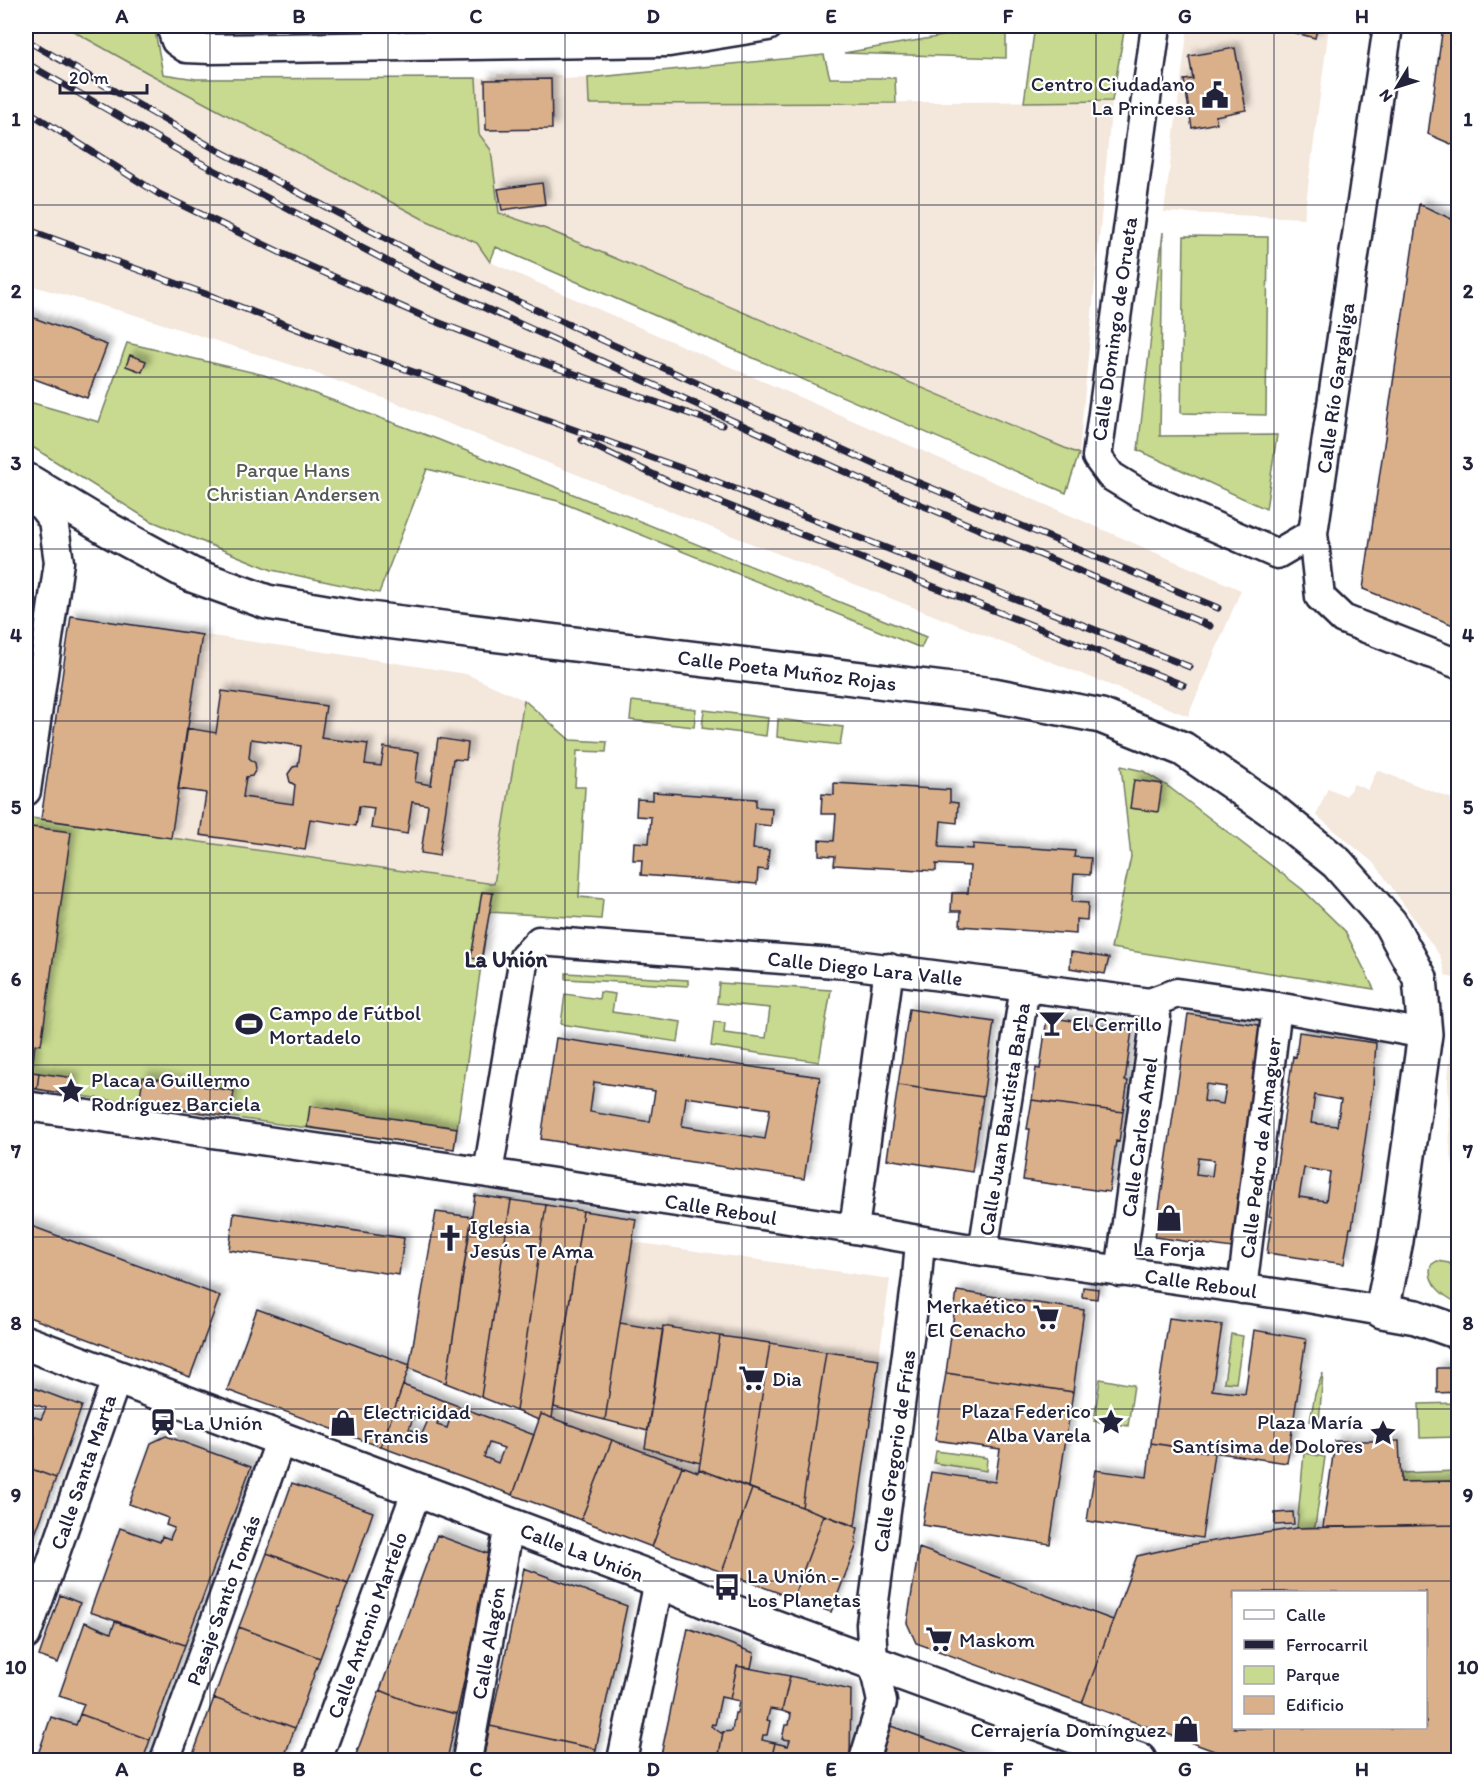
<svg xmlns="http://www.w3.org/2000/svg" width="1484" height="1786" viewBox="0 0 1484 1786" font-family="Itim,sans-serif">
<style>
.built{fill:#f4e7dc}
.green{fill:#c8da8f;stroke:#757e65;stroke-width:1.5}
.building{fill:#dab08b;stroke:#22223b;stroke-width:1.5;fill-rule:evenodd;filter:url(#shadow)}
.lines{fill:none;stroke-linecap:round;stroke-linejoin:round}
.street-casing{stroke:#22223b;stroke-width:33}
.secondary-casing{stroke:#22223b;stroke-width:38}
.street{stroke:#fff;stroke-width:28}
.secondary{stroke:#fff;stroke-width:33}
.rail-casing{stroke:#22223b;stroke-width:7}
.rail{stroke:#fff;stroke-width:4.5;stroke-dasharray:14;stroke-linecap:butt}
.grid{fill:none;stroke:#22223b;stroke-width:1.5;stroke-opacity:0.55}
.labels{text-anchor:middle;dominant-baseline:central;stroke-width:4.5;stroke-linejoin:round;paint-order:stroke}
.poi-label{font-size:21px;fill:#22223b;stroke:#fff;text-anchor:start}
.street-label{font-size:21px;fill:#22223b;stroke:#fff}
.park-label{font-size:21px;fill:#545954;stroke:#fff}
.neighbourhood-label{font-size:22px;font-weight:bold;fill:#22223b;stroke:#fff}
.neatline{fill:none;stroke:#22223b;stroke-width:2}
.grid-label{font-size:20px;text-anchor:middle;font-weight:bold;fill:#22223b}
</style>
<defs>
<filter id="shadow"><feDropShadow dx="5.5" dy="-5.5" stdDeviation="3" flood-color="#0004"/></filter>
</defs>
<rect width="100%" height="100%" fill="#fff"/>
<filter id="ink" filterUnits="userSpaceOnUse"><feTurbulence type="fractalNoise" baseFrequency=".0167" numOctaves="2"/><feDisplacementMap in="SourceGraphic" scale="12" xChannelSelector="R" yChannelSelector="G"/><feConvolveMatrix kernelMatrix="1 2 1 2 8 2 1 2 1" color-interpolation-filters="sRGB"/></filter>
<g filter="url(#ink)">
<!-- built -->
<path class="built" d="M26,26H64L148,73L423,219L477,243L490,262L1241,590L1188,716L391,401L307,370L135,315L26,284Z
M1188,26H1329L1304,218L1164,212Z
M498,74L561,75L562,79L588,78L590,104L1112,101L1079,454L546,229L499,213L491,150L479,134L476,78L496,77Z
M71,616L339,654L466,674L524,700L494,884L41,819Z
M1377,770L1458,801V979L1446,976L1440,956L1376,865L1316,815L1328,788L1346,796L1354,784L1368,790Z
M1458,990V1193L1450,1149L1448,1080L1455,1005Z
M475,1195L636,1219L633,1242L890,1279L855,1526L699,1470L698,1472L541,1414L539,1420L409,1368L436,1212L472,1217Z"/>
<!-- green -->
<path class="green" d="M64,26H154L163,74L196,79L476,78L479,134L491,150L499,213L546,229L1079,454L1066,493L496,247L490,262L477,243L423,219L148,73Z
M1001,26H1006V58L844,53Z
M1035,26H1125L1112,101L1024,102Z
M824,55L830,78H895L896,103L589,104L588,78Z
M1163,232L1160,436L1277,435L1266,509L1138,450Z
M1184,236L1268,237L1266,415L1181,413Z
M127,343L264,375L437,439L926,637L921,648L558,501L427,469L379,593L272,570L149,520L26,443V401L99,422Z
M524,700L570,740L607,742L606,752L577,751L575,787H585L579,897L603,899L601,919L489,912L454,1149L26,1088V865L32,818L494,884Z
M632,701L696,709L694,727L630,720Z
M704,710L768,718L766,736L702,728Z
M778,719L843,727L840,745L777,737Z
M1121,766L1143,771L1169,787L1302,889L1345,931L1374,989L1111,948L1131,857Z
M566,973L688,980V986L566,979Z
M719,983L831,990L819,1062L711,1046L714,1022L725,1023L724,1033L766,1038L770,1008L717,1003Z
M600,992L615,994L612,1012L681,1022L678,1042L561,1024L565,994L599,999Z
M1437,1261L1449,1263L1458,1272V1303C1443,1296 1426,1283 1431,1265Z
M1231,1334L1243,1336L1236,1383L1224,1382Z
M1323,1373L1319,1422L1310,1421L1315,1394Z
M1100,1379L1134,1385L1128,1426L1094,1421Z
M1458,1403V1437L1420,1438L1419,1404Z
M936,1451L987,1458L986,1471L934,1463Z
M1304,1453L1325,1457L1315,1527L1297,1528Z
M1458,1471V1481L1401,1482V1473Z"/>
<!-- building -->
<path class="building" d="M1270,26H1318L1315,38Z
M1443,26H1458V147L1428,134Z
M1235,48L1246,110L1215,116L1217,123L1192,128L1184,80L1193,79L1189,56Z
M551,79L552,129L486,130L485,80Z
M542,183L545,204L502,210L498,189Z
M1419,204L1458,222V627L1363,589Z
M26,315L107,345L87,398L26,376Z
M130,355L146,361L142,372L126,366Z
M71,616L202,635L171,838L41,819Z
M222,691L326,706L321,738L368,744L365,764L381,766L384,747L419,752L415,782L431,785L438,738L468,743L466,760L453,759L439,856L421,853L428,805L412,802L407,834L371,828L374,808L359,806L356,826L310,819L305,850L200,835L206,793L178,789L187,728L216,733ZM251,739L301,746L298,766L293,767L288,774L290,782L295,785L293,804L243,797L246,777L252,776L256,769L255,763L249,758Z
M1134,780L1162,784L1158,812L1130,808Z
M834,783L950,790V802L958,803L957,823L941,821L939,847L973,849V844L1075,851L1074,857L1091,858L1090,875L1074,874L1072,902L1088,903L1087,920L1076,919V934L960,926L961,911H951L952,893H968L970,866L936,864V871L834,865L835,856L819,855V840L834,841L836,814H821L822,794L834,795Z
M653,792L756,799V807L772,808L771,826L755,824L753,849L769,850L767,870L758,869L757,884L641,875L642,860H633L634,842L649,843L651,817L636,816L637,799L653,800Z
M31,827L71,832L41,1045L35,1044L32,1072L39,1073L37,1089L26,1088V865Z
M482,892L493,893L481,960L471,958Z
M1071,952L1109,958L1105,974L1070,968Z
M909,1009L994,1022L983,1097L898,1085Z
M1188,1014L1265,1026L1232,1248L1155,1237ZM1206,1084L1226,1087L1223,1104L1204,1101ZM1198,1158L1214,1160L1212,1176L1196,1174Z
M1047,1017L1132,1030L1125,1081H1128L1123,1112L1032,1100L1036,1068L1040,1069Z
M1299,1032L1376,1043L1373,1087L1352,1228H1350L1344,1264L1267,1253L1272,1217L1269,1216L1271,1206L1293,1056L1296,1057ZM1315,1095L1341,1100L1337,1126L1311,1123ZM1304,1168L1330,1172L1326,1201L1299,1197Z
M556,1038L820,1077L804,1179L541,1139ZM594,1082L655,1091L650,1122L590,1112ZM686,1097L770,1109L765,1139L682,1126Z
M39,1073L74,1078L71,1095L37,1089Z
M143,1077L234,1091L230,1117L139,1103Z
M898,1085L983,1097L972,1172L887,1159Z
M1032,1100L1123,1112L1119,1142L1116,1141L1109,1192L1023,1180L1030,1129H1027Z
M310,1106L457,1128L454,1149L307,1127Z
M475,1195L511,1200L481,1397L446,1383Z
M511,1200L546,1205L516,1411L481,1397Z
M546,1205L583,1211L552,1418L541,1414L539,1420L516,1411Z
M583,1211L636,1219L605,1420L554,1407Z
M436,1212L472,1217L446,1383L409,1368Z
M234,1213L404,1238L399,1275L229,1250Z
M26,1224L220,1296L190,1377L26,1316Z
M1083,1287L1098,1289L1097,1299L1082,1297Z
M957,1291L1084,1310L1073,1392L946,1373Z
M257,1309L410,1365L381,1447L227,1390Z
M1169,1318L1222,1325L1212,1390L1245,1394L1254,1330L1306,1339L1287,1463L1151,1443Z
M620,1323L663,1330L648,1431L605,1420Z
M663,1326L720,1336L700,1463L645,1448Z
M720,1336L770,1343L748,1487L699,1469Z
M770,1343L826,1352L802,1507L748,1487Z
M826,1352L879,1359L855,1526L802,1507Z
M1437,1368H1458V1392L1437,1393Z
M946,1373L1073,1392L1050,1544L922,1525L931,1472L995,1482L1000,1449L935,1440Z
M26,1385L82,1406L56,1478L26,1467L35,1437L26,1433ZM30,1403L46,1408L41,1419L26,1414Z
M403,1385L534,1435L513,1495L381,1447ZM414,1415L428,1420L422,1434L409,1429ZM440,1416L450,1419L447,1428L437,1425ZM489,1443L504,1448L498,1463L484,1457Z
M541,1414L612,1440L581,1520L513,1495Z
M166,1436L251,1467L185,1645L90,1612L120,1528L160,1542L162,1536L170,1539L174,1528L166,1525L168,1518L129,1504L151,1443Z
M612,1440L682,1466L652,1547L581,1520Z
M1335,1441H1399L1401,1482L1458,1481V1525L1323,1527Z
M1151,1443L1214,1453L1202,1538L1087,1521L1095,1470L1147,1477Z
M682,1466L698,1472L699,1469L752,1489L722,1572L652,1547Z
M26,1467L56,1478L28,1553L26,1552Z
M292,1483L373,1512L348,1584L267,1553Z
M752,1489L824,1515L793,1598L722,1572Z
M1293,1512L1294,1524L1275,1525V1513Z
M824,1515L858,1528L855,1543L857,1544L831,1612L793,1598Z
M1458,1525V1760H1239L1082,1703L1137,1556L1182,1546L1297,1528ZM1234,1592H1426V1728H1234Z
M437,1535L491,1555L457,1714L414,1704L380,1690Z
M919,1548L1113,1620L1082,1703L916,1643L907,1623Z
M267,1553L348,1584L320,1658L239,1627Z
M524,1568L627,1606L596,1749L490,1726Z
M60,1595L80,1603L58,1663L39,1656Z
M85,1622L111,1633L115,1622L185,1645L150,1740L80,1714L84,1704L59,1696Z
M239,1627L320,1658L295,1728L214,1698Z
M688,1628L754,1653L751,1668L737,1666L730,1699L721,1697L715,1725L712,1724L711,1726L721,1733L723,1732L718,1760H660Z
M737,1666L790,1676L782,1711L770,1709L767,1720L770,1721L767,1735H763L762,1740L775,1743L771,1760H718L723,1732L732,1731L735,1713H737L739,1701L730,1699Z
M790,1676L851,1690L850,1760H771L775,1743L788,1746L790,1740L782,1739L785,1725H789L791,1714L782,1711Z
M380,1690L414,1704L457,1714L447,1760H354Z
M214,1698L295,1728L283,1760H191Z
M80,1714L150,1740L143,1760H36L51,1717L76,1725Z
M888,1725L986,1760H874Z
M490,1726L596,1749L594,1760H483Z"/>
<g class="lines">
<defs>
<path id="street" d="M171,26L176,41L186,48L210,49L669,42L768,26
M1156,26L1097,457L1111,476L1142,495L1277,554L1313,533
M1388,26L1313,533L1320,597L1343,619L1458,664
M26,489L34,496L53,520L59,562L26,791
M26,1106L488,1173L854,1229L983,1251L1308,1298L1382,1311
M488,1173L524,957L539,941L848,964L1150,1003L1177,993L1277,1007L1425,1034
M854,1229L889,968
M983,1251L1025,987
M1120,1272L1156,1017L1150,1003
M1242,1289L1277,1007
M26,1635L117,1377
M165,1760L281,1439
M317,1760L417,1490
M467,1760L509,1525
M622,1760L659,1581
M864,1760L882,1702L873,1662L871,1624L917,1278L920,1241"/>
<path id="secondary" d="M26,480L111,531L192,575L267,602L361,618L993,695L1101,716L1183,749L1236,785L1273,811L1337,863L1390,923L1420,978L1425,1034L1396,1241L1382,1311L1416,1317L1458,1332
M26,1343L659,1581L720,1607L1139,1760"/>
</defs>
<!-- street casing -->
<use href="#street" class="street-casing"/>
<!-- secondary casing -->
<use href="#secondary" class="secondary-casing"/>
<!-- street -->
<use href="#street" class="street"/>
<!-- secondary -->
<use href="#secondary" class="secondary"/>
<defs>
<path id="rail" d="M26,40L208,145L427,260L881,467L1218,608
M26,63L199,162L419,278L874,485L1210,626
M26,110L159,194L298,261L427,318L549,365L722,425
M26,229L214,297L344,347L692,472L1190,667
M582,440L671,483L1183,685"/>
</defs>
<!-- rail casing -->
<use href="#rail" class="rail-casing"/>
<!-- rail -->
<use href="#rail" class="rail"/>
</g>
</g>
<!-- grid -->
<path class="grid" d="M210,26V1760M388,26V1760M565,26V1760M742,26V1760M919,26V1760M1096,26V1760M1274,26V1592M26,205H1458M26,377H1458M26,549H1458M26,721H1458M26,893H1458M26,1065H1458M26,1237H1458M26,1409H1458M26,1581H1458M1274,1728V1760"/>
<!-- icons -->
<defs>
<symbol id="civic-bare" viewBox="-9 -9 18 18"><path d="M-.6-6.5H3V-4.5H.6V-3L4-1V1h2V6H-6V1h2V-1L-.6-3ZM-1.2 2.5V6h2.4V2.5Z" fill="#22223b" stroke="#fff" stroke-width="2.5" paint-order="stroke"/></symbol>
<symbol id="bar-bare" viewBox="-9 -9 18 18"><path d="M-6-5H6L.8 .8V4.5H3.5V6h-7V4.5H-.8V.8Z" fill="#22223b" stroke="#fff" stroke-width="2.5" paint-order="stroke"/></symbol>
<symbol id="stadium-bare" viewBox="-9 -9 18 18"><path d="M0-5a6.5 5 0 1 0 0 10a6.5 5 0 1 0 0-10ZM-3.5-1.8h7v3.6h-7Z" fill="#22223b" stroke="#fff" stroke-width="2.5" paint-order="stroke"/></symbol>
<symbol id="sight-bare" viewBox="-9 -9 18 18"><path d="M0-6L1.8-2.2L6-1.7L2.9 1.2L3.7 5.4L0 3.3L-3.7 5.4L-2.9 1.2L-6-1.7L-1.8-2.2Z" fill="#22223b" stroke="#fff" stroke-width="2.5" paint-order="stroke"/></symbol>
<symbol id="shop-bare" viewBox="-9 -9 18 18"><path d="M-5-2.5h2.3a2.7 3.5 0 0 1 5.4 0H5L5.5 6h-11ZM-1.5-2.5h3a1.5 2.3 0 0 0-3 0Z" fill="#22223b" stroke="#fff" stroke-width="2.5" paint-order="stroke"/></symbol>
<symbol id="church-bare" viewBox="-9 -9 18 18"><path d="M-1.2-6h2.4v3.5h3.3v2.4h-3.3V6h-2.4V-.1h-3.3v-2.4h3.3Z" fill="#22223b" stroke="#fff" stroke-width="2.5" paint-order="stroke"/></symbol>
<symbol id="supermarket-bare" viewBox="-9 -9 18 18"><path d="M-6-5.5h2.5l.6 2H6L4.5 2H-2.5L-4.4-4H-6ZM-1.5 3.2a1.3 1.3 0 1 0 .1 0ZM3 3.2a1.3 1.3 0 1 0 .1 0Z" fill="#22223b" stroke="#fff" stroke-width="2.5" paint-order="stroke"/></symbol>
<symbol id="station-bare" viewBox="-9 -9 18 18"><path d="M-3-6H3Q5-6 5-4V2Q5 4 3 4L4.5 6H3L1.5 4h-3L-3 6H-4.5L-3 4Q-5 4-5 2V-4Q-5-6-3-6ZM-3.5-4v3h7v-3ZM-3.5 1v1.5H-2V1ZM2 1v1.5H3.5V1Z" fill="#22223b" stroke="#fff" stroke-width="2.5" paint-order="stroke"/></symbol>
<symbol id="bus-bare" viewBox="-9 -9 18 18"><path d="M-5-6H5V4H4V6H2V4H-2V6H-4V4H-5ZM-3.5-4V0h7V-4ZM-3.5 1.2v1.5H-2V1.2ZM2 1.2v1.5H3.5V1.2Z" fill="#22223b" stroke="#fff" stroke-width="2.5" paint-order="stroke"/></symbol>
</defs>
<g fill-rule="evenodd">
<use href="#civic-bare" x="1196" y="76" width="38" height="38"/>
<use href="#bar-bare" x="1033" y="1004" width="38" height="38"/>
<use href="#stadium-bare" x="230" y="1005" width="38" height="38"/>
<use href="#sight-bare" x="52" y="1072" width="38" height="38"/>
<use href="#shop-bare" x="1150" y="1199" width="38" height="38"/>
<use href="#church-bare" x="431" y="1219" width="38" height="38"/>
<use href="#supermarket-bare" x="1027" y="1298" width="38" height="38"/>
<use href="#supermarket-bare" x="733" y="1359" width="38" height="38"/>
<use href="#station-bare" x="144" y="1403" width="38" height="38"/>
<use href="#sight-bare" x="1092" y="1403" width="38" height="38"/>
<use href="#shop-bare" x="324" y="1404" width="38" height="38"/>
<use href="#sight-bare" x="1364" y="1414" width="38" height="38"/>
<use href="#bus-bare" x="708" y="1568" width="38" height="38"/>
<use href="#supermarket-bare" x="920" y="1620" width="38" height="38"/>
<use href="#shop-bare" x="1167" y="1710" width="38" height="38"/>
</g>
<g class="labels">
<!-- poi labels -->
<g class="poi-label">
<text x="1195" y="83" text-anchor="end">Centro Ciudadano<tspan x="1195" dy="24">La Princesa</tspan></text>
<text x="269" y="1012">Campo de Fútbol<tspan x="269" dy="24">Mortadelo</tspan></text>
<text x="1072" y="1023">El Cerrillo</text>
<text x="91" y="1079">Placa a Guillermo<tspan x="91" dy="24">Rodríguez Barciela</tspan></text>
<text x="470" y="1226">Iglesia<tspan x="470" dy="24">Jesús Te Ama</tspan></text>
<text x="1169" y="1248" text-anchor="middle">La Forja</text>
<text x="1026" y="1305" text-anchor="end">Merkaético<tspan x="1026" dy="24">El Cenacho</tspan></text>
<text x="772" y="1378">Dia</text>
<text x="1091" y="1410" text-anchor="end">Plaza Federico<tspan x="1091" dy="24">Alba Varela</tspan></text>
<text x="363" y="1411">Electricidad<tspan x="363" dy="24">Francis</tspan></text>
<text x="1363" y="1421" text-anchor="end">Plaza María<tspan x="1363" dy="24">Santísima de Dolores</tspan></text>
<text x="183" y="1422">La Unión</text>
<text x="747" y="1575">La Unión -<tspan x="747" dy="24">Los Planetas</tspan></text>
<text x="959" y="1639">Maskom</text>
<text x="1166" y="1729" text-anchor="end">Cerrajería Domínguez</text>
</g>
<!-- street labels -->
<g class="street-label">
<text transform="translate(1114 329) rotate(-82)">Calle Domingo de Orueta</text>
<text transform="translate(1335 388) rotate(-82)">Calle Río Gargaliga</text>
<text transform="translate(787 670) rotate(7)">Calle Poeta Muñoz Rojas</text>
<text transform="translate(865 968) rotate(6)">Calle Diego Lara Valle</text>
<text transform="translate(1004 1119) rotate(-81)">Calle Juan Bautista Barba</text>
<text transform="translate(1139 1137) rotate(-82)">Calle Carlos Amel</text>
<text transform="translate(1260 1148) rotate(-83)">Calle Pedro de Almaguer</text>
<text transform="translate(721 1209) rotate(9)">Calle Reboul</text>
<text transform="translate(1201 1283) rotate(8)">Calle Reboul</text>
<text transform="translate(894 1451) rotate(-82)">Calle Gregorio de Frías</text>
<text transform="translate(83 1472) rotate(-71)">Calle Santa Marta</text>
<text transform="translate(582 1552) rotate(21)">Calle La Unión</text>
<text transform="translate(223 1600) rotate(-70)">Pasaje Santo Tomás</text>
<text transform="translate(367 1625) rotate(-70)">Calle Antonio Martelo</text>
<text transform="translate(488 1643) rotate(-80)">Calle Alagón</text>
</g>
<!-- park labels -->
<g class="park-label">
<text x="293" y="469">Parque Hans<tspan x="293" dy="24">Christian Andersen</tspan></text>
</g>
<!-- neighbourhood labels -->
<g class="neighbourhood-label">
<text x="506" y="959">La Unión</text>
</g>
</g>
<!-- margin -->
<rect width="1484" height="1786" fill="none" stroke="#fff" stroke-width="66"/>
<!-- legend -->
<rect x="1232" y="1591" width="195" height="138" fill="#ffffff" stroke="#a7a7b1" stroke-width="1.5"/>
<rect x="1244" y="1610" width="30" height="9" fill="#ffffff" stroke="#a7a7b1" stroke-width="1.5"/>
<text x="1286" y="1621" font-size="18" fill="#22223b">Calle</text>
<rect x="1244" y="1640" width="30" height="9" fill="#22223b" stroke="#a7a7b1" stroke-width="1.5"/>
<text x="1286" y="1651" font-size="18" fill="#22223b">Ferrocarril</text>
<rect x="1244" y="1666" width="30" height="18" fill="#c8da8f" stroke="#a7a7b1" stroke-width="1.5"/>
<text x="1286" y="1681" font-size="18" fill="#22223b">Parque</text>
<rect x="1244" y="1696" width="30" height="18" fill="#dab08b" stroke="#a7a7b1" stroke-width="1.5"/>
<text x="1286" y="1711" font-size="18" fill="#22223b">Edificio</text>
<!-- north arrow -->
<g transform="translate(1397 87) rotate(232)" stroke="#ffffff" stroke-width="4.5" paint-order="stroke">
<path d="M0-4.5L10 22L0 15L-10 22Z" fill="#22223b"/>
<text y="-9" font-size="16" font-weight="bold" text-anchor="middle" fill="#22223b">N</text>
</g>
<!-- scale -->
<path d="M60 84v9h87v-9" fill="none" stroke="#22223b" stroke-width="3"/>
<text x="69" y="84" font-size="18" fill="#22223b" stroke="#ffffff" stroke-width="4.5" paint-order="stroke">20 m</text>
<rect x="33" y="33" width="1418" height="1720" class="neatline"/>
<g class="grid-label">
<text x="122" y="23">A</text>
<text x="299" y="23">B</text>
<text x="476" y="23">C</text>
<text x="653" y="23">D</text>
<text x="831" y="23">E</text>
<text x="1008" y="23">F</text>
<text x="1185" y="23">G</text>
<text x="1362" y="23">H</text>
<text x="16" y="126">1</text>
<text x="1468" y="126">1</text>
<text x="16" y="298">2</text>
<text x="1468" y="298">2</text>
<text x="16" y="470">3</text>
<text x="1468" y="470">3</text>
<text x="16" y="642">4</text>
<text x="1468" y="642">4</text>
<text x="16" y="814">5</text>
<text x="1468" y="814">5</text>
<text x="16" y="986">6</text>
<text x="1468" y="986">6</text>
<text x="16" y="1158">7</text>
<text x="1468" y="1158">7</text>
<text x="16" y="1330">8</text>
<text x="1468" y="1330">8</text>
<text x="16" y="1502">9</text>
<text x="1468" y="1502">9</text>
<text x="16" y="1674">10</text>
<text x="1468" y="1674">10</text>
<text x="122" y="1776">A</text>
<text x="299" y="1776">B</text>
<text x="476" y="1776">C</text>
<text x="653" y="1776">D</text>
<text x="831" y="1776">E</text>
<text x="1008" y="1776">F</text>
<text x="1185" y="1776">G</text>
<text x="1362" y="1776">H</text>
</g>
</svg>
